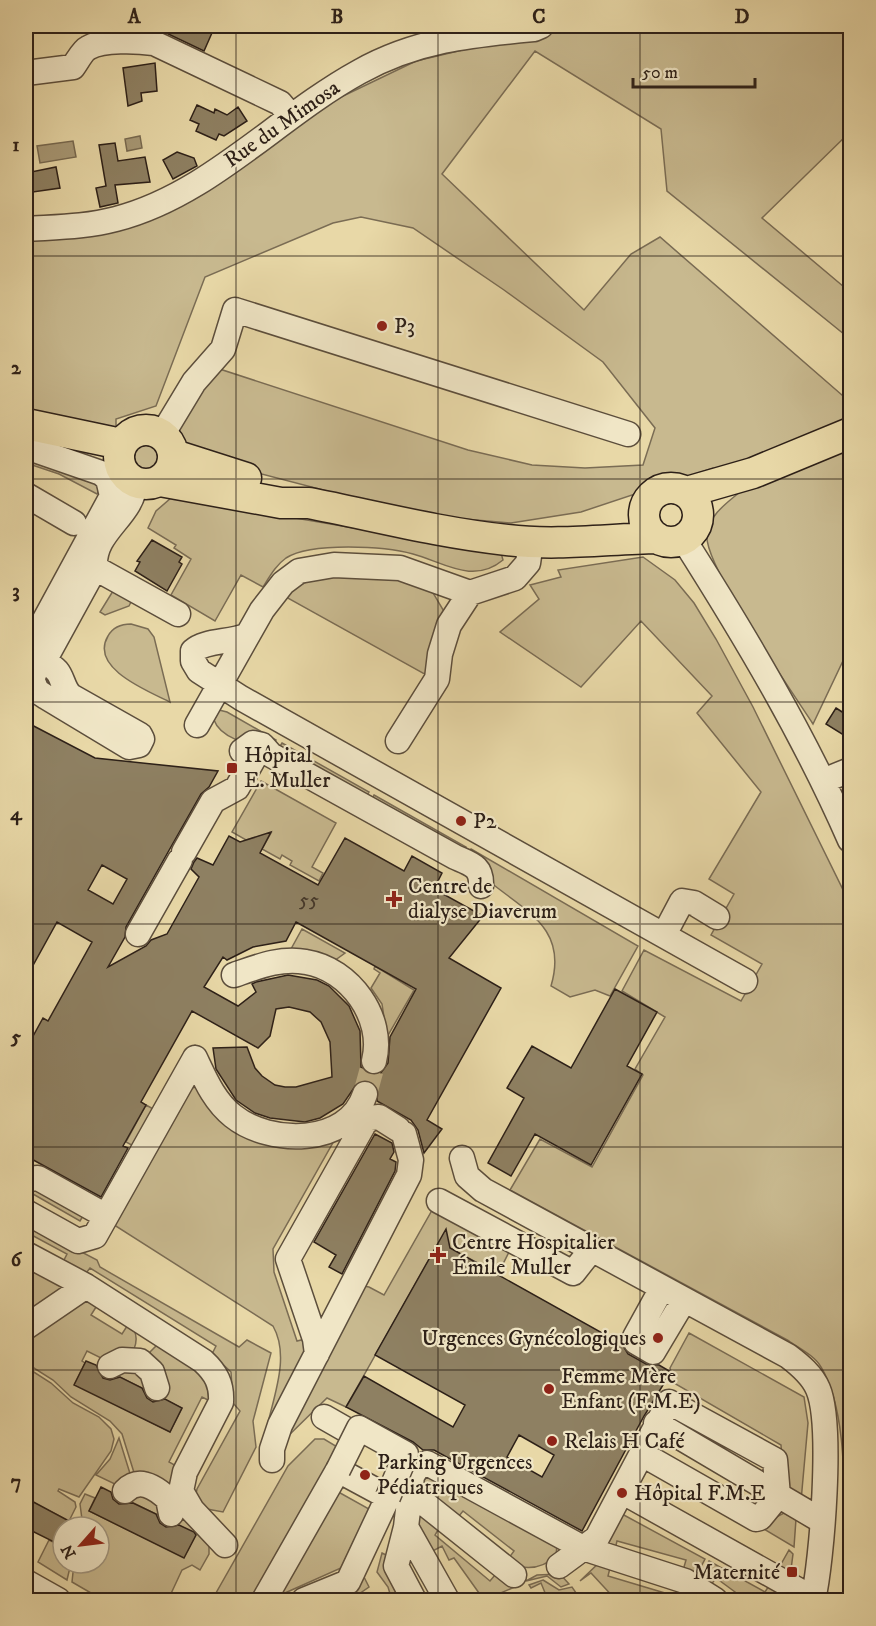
<svg xmlns="http://www.w3.org/2000/svg" width="876" height="1626" viewBox="0 0 876 1626" font-family="'IM FELL DW Pica',serif">
<style>
.green{fill:#c8b98f;stroke:#7a6c54;stroke-width:1.5}
.water{fill:#a89976;stroke:#776950;stroke-width:1.5}
.building{fill:#8e8062;stroke:#2d2018;stroke-width:1.5;fill-rule:evenodd}
.lines{fill:none;stroke-linecap:round;stroke-linejoin:round}
.minor-tunnel{stroke:#c3b38a;stroke-width:24;stroke-dasharray:24 12;stroke-linecap:butt}
.minor-casing{stroke:#5c4e3c;stroke-width:27}
.major-casing{stroke:#2d2018;stroke-width:33}
.minor{stroke:#f0e6c6;stroke-width:24}
.major{stroke:#e8d8a7;stroke-width:30}
.minor-bridge-casing{stroke:#5c4e3c;stroke-width:27;stroke-linecap:butt}
.minor-bridge{stroke:#f0e6c6;stroke-width:24}
.grid{fill:none;stroke:#2d2018;stroke-width:1.5;stroke-opacity:0.55}
.poi-dot{fill:#8f2418;stroke:#f0e6c6;stroke-width:2}
.labels{text-anchor:middle;dominant-baseline:central;stroke-width:4.5;stroke-linejoin:round;paint-order:stroke}
.number-label{font-size:20px;fill:#45382a}
.street-label{font-size:22px;fill:#2d2018;stroke:#f0e6c6}
.poi-label{font-size:22px;fill:#2d2018;stroke:#f0e6c6;text-anchor:start}
.neatline{fill:none;stroke:#2d2018;stroke-width:2}
.grid-label{font-size:20px;text-anchor:middle;font-weight:bold;fill:#2d2018}
</style>
<rect width="100%" height="100%" fill="#e8d8a7"/>
<filter id="stains"><feTurbulence type="fractalNoise" baseFrequency=".00333" numOctaves="4"/><feColorMatrix values="0 0 0 0 .2 0 0 0 0 .09 0 0 0 0 .02 0 0 0 .5 -.17"/></filter>
<radialGradient id="worn" r=".72"><stop offset=".6" stop-color="#630" stop-opacity="0"/><stop offset="1" stop-color="#630" stop-opacity=".3"/></radialGradient>
<!-- green -->
<path class="green" d="M587,26H850V132L762,218L850,292V339L667,191L661,129L535,51L442,174L584,310L631,254L660,237L850,402V646L813,724C793,693 701,562 707,533C711,513 727,503 741,491L713,468L581,512L511,523L419,515L189,455L170,409L198,362L468,450L532,465L585,468L643,465L655,428L603,362L504,290L413,228L361,217L333,223L205,277L156,406L116,419V436L26,411V239L109,231L293,120L416,61L538,32Z
M132 458a14 14 0 1 1 28 0a14 14 0 1 1-28 0Z
M26,456L102,486L97,494L59,474L26,463Z
M179,491L230,507L501,553L503,560C473,585 443,562 413,554C385,546 311,542 286,558C276,565 270,576 263,587L241,575L215,621L171,595L191,559L174,548L176,545L148,528L156,511Z
M643,557L675,580L694,603L716,639L753,707L850,904V1544L845,1539C844,1489 847,1410 821,1367C815,1356 799,1348 789,1341L510,1190L540,1139L592,1167L643,1075L635,1069L665,1017L622,991L644,950L741,1001L762,964L711,935L734,894L709,879L761,792L697,713L712,696L641,621L581,687L500,632L539,599L530,585L561,577L558,570Z
M350,576L399,577L432,591L445,613L428,676L284,596C307,577 321,577 350,576Z
M113,591L133,598L129,606L105,615L100,612Z
M131,624L148,629L154,637L170,702C148,691 89,668 108,636C113,627 122,624 131,624Z
M219,710L227,712L276,740L271,749C253,745 221,740 214,720Z
M282,743L369,792L366,797L279,748Z
M261,781L336,823L312,867L323,873L319,881L290,865L292,861L282,855L280,859L262,849L271,833L246,840L232,832Z
M374,795L466,847L461,857L372,800Z
M471,849L638,946L610,996L595,990L570,997L551,986C568,929 527,912 490,882C481,875 474,866 466,858Z
M302,929L345,953L334,961L291,949Z
M375,966L414,990L387,1037L382,1004L371,988L380,973L374,969Z
M196,1087L230,1122L335,1139L273,1249L274,1272L297,1341L309,1338L310,1347L267,1427C274,1395 290,1356 273,1326L111,1223L188,1089Z
M146,1105L157,1111L137,1148L126,1142Z
M26,1185L86,1211L80,1221L26,1190Z
M435,1205L511,1248L498,1274L439,1242L346,1407L327,1398L284,1440L358,1285L369,1287L384,1295Z
M26,1223L97,1260L100,1267L239,1347L247,1340L271,1353L253,1421L256,1447L223,1512L207,1509L195,1498L197,1489L240,1411L233,1403L231,1372L212,1354L216,1346L90,1268L83,1277L62,1264L67,1254L26,1232Z
M34,1266L65,1288L36,1311L26,1306V1291L31,1279L28,1277Z
M86,1299L98,1304L91,1315L122,1334L129,1323C137,1331 138,1339 134,1349L107,1361L87,1351L82,1361L85,1363L75,1384L170,1432L182,1408L158,1396L150,1352L157,1345L203,1371L212,1402L202,1397L169,1462L180,1468L174,1486L136,1479L122,1434L110,1421L71,1397L53,1380L26,1363L28,1335Z
M689,1333L804,1397L808,1423L801,1501L784,1488L781,1445L667,1379L671,1372L670,1368Z
M137,1366L150,1392L111,1373Z
M26,1367L51,1383L73,1403L99,1417L111,1429L114,1439L111,1451L79,1497L59,1489L58,1491L75,1502L76,1507L69,1521L30,1501L31,1498L26,1495Z
M119,1438L132,1480L121,1487L96,1475L110,1459Z
M315,1439H324L339,1448L259,1600H212L288,1466Z
M420,1471L557,1544L556,1556C541,1570 523,1570 506,1562L514,1551L463,1511L455,1521L417,1491Z
M333,1489L369,1509L341,1568L285,1593L278,1600H269Z
M131,1491L160,1499L164,1518L125,1499Z
M85,1494L95,1498L89,1511L184,1557L196,1534L172,1522L176,1505L209,1543V1554L200,1570L192,1565L182,1570L168,1600H103L72,1582L74,1563H99V1527H83L80,1504Z
M413,1512L442,1523L435,1535L490,1581L500,1569L517,1586L484,1600L454,1558L449,1560L442,1546L429,1553Z
M784,1513L796,1519L794,1547L759,1526Z
M622,1514L705,1559L695,1578L682,1574L686,1560L617,1541L614,1554L603,1551Z
M49,1540L61,1546L63,1542V1563H71L67,1580L38,1562Z
M789,1550L793,1554L790,1577L776,1573Z
M382,1553L386,1555L384,1566L392,1568L400,1592L391,1597L388,1587L377,1572Z
M602,1560L611,1564L608,1576L675,1596L679,1583L692,1589L684,1600H616L591,1573L580,1581Z
M709,1561L765,1592L772,1581L796,1600H746L716,1578L707,1590L698,1581Z
M361,1571L369,1587L350,1600H315Z
M560,1574L569,1584L561,1587L547,1576L526,1581L537,1575Z
M543,1580L559,1590L572,1587L581,1600H548L541,1583L531,1588L529,1585Z"/>
<!-- water -->
<path class="water" d="M140,136L142,148L127,151L125,139Z
M73,141L76,157L40,163L37,146Z"/>
<!-- building -->
<path class="building" d="M132,26H215L204,51L160,30Z
M155,63L157,91L141,93L142,101L128,106L123,68Z
M197,105L214,113L215,109L227,115L238,107L247,121L224,136L219,134L216,140L196,131L199,124L190,120Z
M115,143L118,161L145,157L150,182L115,185L118,203L100,207L96,188L106,186L99,145Z
M177,152L194,158L197,166L173,179L163,160Z
M56,167L60,188L26,193V173Z
M152,540L182,557L179,562L182,564L167,591L135,571L140,562L137,561Z
M836,708L850,717V739L826,724Z
M26,722L95,758L218,771L209,787L201,794L172,845L126,927L125,937L108,967L146,946L151,940L167,934L199,877L191,869L194,862L197,858L213,865L229,836L240,842L271,832L260,853L318,885L345,838L404,871L412,856L442,873L434,889L483,916L449,958L501,988L427,1120L442,1129L424,1153L418,1130L411,1120L377,1101V1087L371,1081L358,1082L343,1104L320,1118L305,1122L270,1118L255,1113L236,1100L216,1069L213,1048L247,1047L255,1068L262,1076L275,1085L285,1087H296L332,1077L330,1042L321,1022L310,1012L289,1007L276,1009L270,1036L258,1048L192,1011L141,1102L146,1105L123,1146L128,1148L101,1197L26,1156V1049L43,1018L48,1021L92,942L57,922L26,978ZM102,865L127,879L113,904L88,890ZM296,922L416,989L390,1037L388,1063L380,1074L372,1075L361,1067L360,1031L349,1006L329,986L317,980L288,975L256,982L252,984L256,992L238,1006L204,987L223,957L227,960L253,947L286,941Z
M615,989L657,1012L627,1066L642,1074L591,1165L535,1134L511,1176L488,1163L524,1098L507,1088L532,1046L571,1068Z
M375,1134L392,1143L394,1152L390,1159L396,1162L395,1171L342,1274L329,1267L336,1255L314,1242Z
M446,1229L450,1248L622,1344L628,1354L646,1364L659,1365L671,1372L644,1416L582,1531L434,1450H423L413,1442L346,1407L364,1376L453,1427L465,1405L375,1355ZM519,1435L554,1455L542,1477L507,1457Z
M86,1361L96,1365L103,1378L110,1380L120,1377L142,1388L147,1398L153,1402L165,1399L182,1408L170,1432L74,1385Z
M101,1487L111,1492L113,1499L119,1504L133,1503L156,1514L160,1523L166,1527L179,1525L194,1532L196,1535L184,1558L89,1511Z
M26,1498L69,1521L66,1527H63L58,1544L26,1528Z"/>
<g class="lines">
<!-- minor-tunnel -->
<path class="minor-tunnel" d="M365,1094L374,1061"/>
<defs>
<path id="minor" d="M26,73L73,67C77,62 82,51 88,48C102,39 138,41 154,43L280,103L291,116
M26,229C55,227 86,227 116,219C209,195 277,117 359,72C416,40 470,35 534,29L541,26
M162,435L194,382L223,349L235,310L628,434
M26,447L101,473L108,479L112,496L36,636L26,641
M26,495L74,523
M684,540C745,636 804,735 850,840
M95,568L178,614
M248,635C230,643 205,640 193,651V661L199,671L241,698L745,981
M26,647C34,657 48,661 57,671C63,678 63,689 71,696L140,735L142,739L139,745L129,747L46,697L37,691L32,679L38,665L44,661L95,568C92,531 133,517 135,483
M197,725L262,610L283,583L299,571L334,565L400,568L470,593L515,578L528,563L531,542
M398,741L437,679L440,654L449,625L470,593
M242,751L253,743L262,745L271,755L455,857C471,864 482,866 481,886
M823,781L850,770
M184,852L213,801L237,788L254,758
M138,934L180,860
M664,935L682,901L694,903L717,917
M234,975C257,967 281,957 306,962C350,969 385,1018 374,1061
M195,1058C205,1079 214,1101 233,1116C269,1145 348,1147 365,1094
M462,1158L467,1176L483,1190L788,1356C800,1365 812,1375 818,1389C833,1424 822,1561 813,1600
M26,1179L38,1178L106,1216
M439,1201L573,1273L592,1249
M26,1212L78,1241L95,1236L195,1058
M26,1254L86,1286L203,1361C216,1373 222,1384 221,1402L185,1472L181,1491L192,1510L225,1545
M662,1288L635,1337L636,1342L653,1352L684,1300
M26,1327L86,1286
M317,1354L315,1339L288,1259L364,1124L370,1118L379,1117L398,1129
M110,1366L122,1360L140,1361L152,1372L157,1388
M324,1417L352,1433
M656,1423L822,1521
M272,1460V1449L280,1425L409,1175L411,1160L404,1134
M125,1491C139,1477 155,1487 168,1499L171,1514
M623,1492L814,1599
M409,1498L420,1500L514,1575
M406,1527L447,1600
M559,1566L597,1538L669,1402L775,1460L778,1496L760,1518L756,1519L642,1454
M26,1582L58,1600
M264,1600L338,1470L388,1497L348,1582L304,1600
M414,1600L396,1566L406,1527L412,1476L417,1468L427,1463L583,1548L685,1581L715,1600"/>
<path id="major" d="M26,424L121,444
M119 457a27 27 0 1 1 54 0a27 27 0 1 1-54 0Z
M174,455L246,478
M160,481L281,503H309C375,516 440,533 507,540C557,546 607,539 657,538
M644 515a27 27 0 1 1 54 0a27 27 0 1 1-54 0Z
M687,492L753,473L850,433"/>
</defs>
<!-- minor casing -->
<use href="#minor" class="minor-casing"/>
<!-- major casing -->
<use href="#major" class="major-casing"/>
<!-- minor -->
<use href="#minor" class="minor"/>
<!-- major -->
<use href="#major" class="major"/>
<defs>
<path id="minor-bridge" d="M338,1470L359,1428L406,1454L388,1497"/>
</defs>
<!-- minor-bridge casing -->
<use href="#minor-bridge" class="minor-bridge-casing"/>
<!-- minor-bridge -->
<use href="#minor-bridge" class="minor-bridge"/>
</g>
<!-- grid -->
<path class="grid" d="M236,26V1600M438,26V1600M640,26V1600M26,256H850M26,479H850M26,702H850M26,924H850M26,1147H850M26,1370H850"/>
<!-- markers -->
<g class="poi-dot">
<circle cx="382" cy="326" r="6"/>
<rect x="226" y="762" width="12" height="12" rx="3"/>
<circle cx="461" cy="821" r="6"/>
<path d="M391 890h6v6h6v6h-6v6h-6v-6h-6v-6h6z"/>
<path d="M435 1246h6v6h6v6h-6v6h-6v-6h-6v-6h6z"/>
<circle cx="658" cy="1338" r="6"/>
<circle cx="549" cy="1389" r="6"/>
<circle cx="552" cy="1441" r="6"/>
<circle cx="365" cy="1475" r="6"/>
<circle cx="622" cy="1493" r="6"/>
<rect x="786" y="1566" width="12" height="12" rx="3"/>
</g>
<g class="labels">
<!-- number labels -->
<g class="number-label">
<text x="309" y="900">55</text>
</g>
<!-- street labels -->
<g class="street-label">
<text transform="translate(282 124) rotate(-35)">Rue du Mimosa</text>
</g>
<!-- poi labels -->
<g class="poi-label">
<text x="394" y="326">P3</text>
<text x="244" y="755">Hôpital<tspan x="244" dy="25">E. Muller</tspan></text>
<text x="473" y="821">P2</text>
<text x="408" y="886">Centre de<tspan x="408" dy="25">dialyse Diaverum</tspan></text>
<text x="452" y="1242">Centre Hospitalier<tspan x="452" dy="25">Émile Muller</tspan></text>
<text x="646" y="1338" text-anchor="end">Urgences Gynécologiques</text>
<text x="561" y="1376">Femme Mère<tspan x="561" dy="25">Enfant (F.M.E)</tspan></text>
<text x="564" y="1441">Relais H Café</text>
<text x="377" y="1462">Parking Urgences<tspan x="377" dy="25">Pédiatriques</tspan></text>
<text x="634" y="1493">Hôpital F.M.E</text>
<text x="780" y="1572" text-anchor="end">Maternité</text>
</g>
</g>
<!-- margin -->
<rect width="876" height="1626" fill="none" stroke="#e8d8a7" stroke-width="66"/>
<!-- north arrow -->
<g transform="translate(81 1545) rotate(242)"><circle r="28" fill="#f0e6c6" stroke="#a29780" stroke-width="1.5"/>
<path d="M0-4.5L10 22L0 15L-10 22Z" fill="#8f2418"/>
<text y="-9" font-size="16" font-weight="bold" text-anchor="middle" fill="#2d2018">N</text>
</g>
<!-- scale -->
<path d="M633 78v9h122v-9" fill="none" stroke="#2d2018" stroke-width="3"/>
<text x="642" y="78" font-size="18" fill="#2d2018" stroke="#f0e6c6" stroke-width="4.5" paint-order="stroke">50 m</text>
<rect x="33" y="33" width="810" height="1560" class="neatline"/>
<g class="grid-label">
<text x="134" y="23">A</text>
<text x="337" y="23">B</text>
<text x="539" y="23">C</text>
<text x="742" y="23">D</text>
<text x="16" y="151">1</text>
<text x="16" y="374">2</text>
<text x="16" y="597">3</text>
<text x="16" y="820">4</text>
<text x="16" y="1043">5</text>
<text x="16" y="1266">6</text>
<text x="16" y="1488">7</text>
</g>
<rect width="100%" height="100%" filter="url(#stains)"/>
<rect width="100%" height="100%" fill="url(#worn)"/>
</svg>
